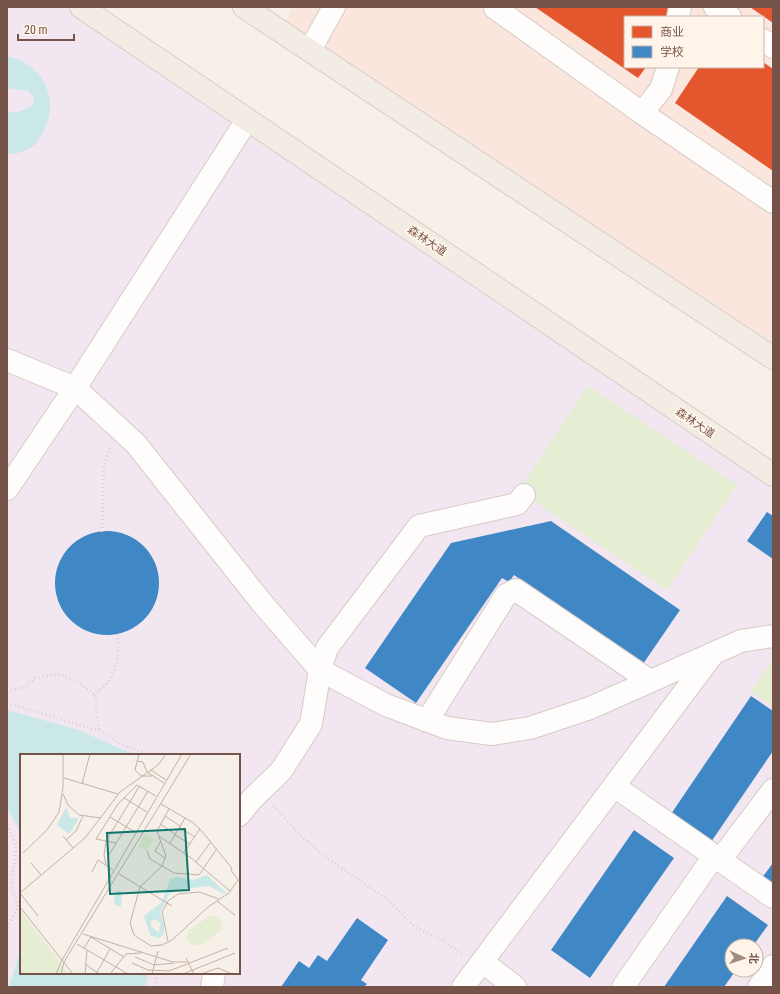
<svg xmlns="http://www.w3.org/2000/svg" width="780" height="994" viewBox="0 0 780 994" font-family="'Roboto Condensed','Noto Sans SC',sans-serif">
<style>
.commercial{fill:#fbe6de;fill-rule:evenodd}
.education{fill:#f2e7f1;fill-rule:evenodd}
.green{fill:#e5edd2}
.water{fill:#cae8e7}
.shops{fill:#e4572e}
.schools{fill:#3f88c5}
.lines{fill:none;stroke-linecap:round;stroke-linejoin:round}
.minor-casing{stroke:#d6cbc6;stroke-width:24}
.major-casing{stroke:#d8cdc8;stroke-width:24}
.path{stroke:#d9cfcb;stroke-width:2.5;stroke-dasharray:1 3;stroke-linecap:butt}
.minor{stroke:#fefdfc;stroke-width:22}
.major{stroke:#f3ece4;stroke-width:22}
.labels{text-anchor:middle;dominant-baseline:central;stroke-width:4;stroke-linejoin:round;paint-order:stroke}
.street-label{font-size:11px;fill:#755348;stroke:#fff4e9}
.inset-road{fill:none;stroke:#c3b1a8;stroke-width:1}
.view{fill:#0f766e;fill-opacity:0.15;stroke:#0f766e;stroke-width:2}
.inset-edge{fill:none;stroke:#755348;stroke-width:2}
</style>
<rect width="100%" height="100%" fill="#f7f0e8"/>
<!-- commercial -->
<path class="commercial" d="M293,7H773V358L281,31ZM625,17H763V67H625Z"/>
<!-- education -->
<path class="education" d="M7,7H72L773,475V987H7ZM21,755H239V973H21ZM732,946H756V970H732Z"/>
<!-- green -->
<path class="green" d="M588,386L737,485L667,590L519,491Z
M773,659V707L751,691Z"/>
<!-- water -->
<path class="water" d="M7,56C43,63 62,102 42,134C39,138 37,144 33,146C26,152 16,154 7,154V112C18,113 25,111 33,104L34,98L28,91L7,88Z
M7,710L79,730L123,750L140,755H21V844L18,828L7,808Z
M21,948V973H149L148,975L145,987H9Z"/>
<!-- shops -->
<path class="shops" d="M535,7H669L667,17H625V67H646L638,78Z
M750,7H773V23Z
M763,62L773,69V171L675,103L699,67H763Z"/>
<!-- schools -->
<path class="schools" d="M767,512L773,516V559L747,541Z
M551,521L680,610L643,664L514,575L509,582L502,578L416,703L365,668L451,543Z
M55 583a52 52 0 1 1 104 0a52 52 0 1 1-104 0Z
M751,696L773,711V751L711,842L671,814Z
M634,830L674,858L590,978L551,950Z
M773,863V888L761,879Z
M727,896L768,925L753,946H732V970H736L724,987H664Z
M357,918L388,940L361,980L367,984L364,987H281L299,961L309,968L318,955L327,961Z"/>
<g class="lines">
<defs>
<path id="minor" d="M715,7L730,17
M495,8L642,113L773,202
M678,17L680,7
M763,40L773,47
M310,50L334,7
M642,113L661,89L668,67
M7,360L75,388L136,444L262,603L320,670L386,705L447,728L492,734L530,728L590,708L741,641L773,636
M7,489L75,388L247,120
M427,721L506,595L516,590L650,681
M614,786L773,897
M239,815L253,798L281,771L311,724L320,670L327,648L419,526L517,504L524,495
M720,860L773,790
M483,962L515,987
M212,987L214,973
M463,987L713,654
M623,987L714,856
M759,987L773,966"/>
<path id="major" d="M81,7L773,475
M244,7L773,358"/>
</defs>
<!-- minor casing -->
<use href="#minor" class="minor-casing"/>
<!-- major casing -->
<use href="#major" class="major-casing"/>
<!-- path -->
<path class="path" d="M102,532L104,465L110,448
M7,691L26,687L35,678L58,674L76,681L92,692L96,698V711L100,731
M94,695C116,679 121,660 117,633
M7,703L100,731L109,735L118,743L150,755
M274,806L302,837L331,861L387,899L415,927L441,939L462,954
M7,825L16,844L15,863L11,878L12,892L17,900V909L7,928
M156,987L157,973"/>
<!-- minor -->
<use href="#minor" class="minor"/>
<!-- major -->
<use href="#major" class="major"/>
</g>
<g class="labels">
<!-- street labels -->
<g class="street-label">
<text transform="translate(427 241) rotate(34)">森林大道</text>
<text transform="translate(695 423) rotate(34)">森林大道</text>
</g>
</g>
<!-- overview -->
<g transform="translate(20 754)">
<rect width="220" height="220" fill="#f7f0e8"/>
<path d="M125,80L134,85L127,97L118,92ZM0,156L49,220H0ZM191,161L200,165L203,175L180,192L171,190L167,183L169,176Z" fill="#e5edd2"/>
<path d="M46,53L50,64H59L49,80L37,71ZM187,121L206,139L204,140L189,132L155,136L148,142L140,159L144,170V180L139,184L130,181L124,162L142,148L150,125L157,123L173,126ZM135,165L140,169L139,179L131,172V167ZM98,136L102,138L101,152H96L94,147L95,139Z" fill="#cae8e7" fill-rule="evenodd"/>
<path class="inset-road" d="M119,0L115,16L121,22H132M117,7L123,8L127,18L144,29M131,16L146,26M44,24L98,40M62,30L70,0M43,40L48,51L59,61L81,64M104,44L127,58M141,50L172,68L180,75L164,98M149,55L137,77L146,102L142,112L120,133L110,169L114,181L131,192L142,191L152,186L188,153L209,139L218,126M145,62L160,72M90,63L115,78M140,70L155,80M159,73L175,83M180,75L211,113L212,118L220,128M155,81L170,90M43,82L53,94M139,82L171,104L210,137M46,86L56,77L63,62M141,87L135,97L145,104M96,89L76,85L98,50L117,31L136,42M150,89L165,64M127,97L130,105L154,119L179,121L196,96M3,99L27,76L39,58L43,34V0M89,101L128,37M176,108L190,89M11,109L21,121M86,111L84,101L86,87L119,33M72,118L78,106L93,116M99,120L152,152M0,139L65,84L100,38L138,11L146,0M0,139L18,162M197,147L215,161M0,153L53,220M63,180L153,208H167M148,187L142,158L148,147L158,140L179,138L199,145M57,190L108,220M64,194L71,183L104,203M115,203L134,211L154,209M166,204L174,220M42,206L162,0M44,208L171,0M112,209L128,216L149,217L208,194M65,210L79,220M36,220L42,206M41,220L44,208M65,220L67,196M76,220L90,195M90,220L106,200L121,199M132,220L138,197M163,220L215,199M181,220L198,214L212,220"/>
<path class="view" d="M165,75L169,136L90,140L87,79Z"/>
<rect width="220" height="220" class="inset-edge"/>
</g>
<!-- border -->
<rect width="780" height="994" fill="none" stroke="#755348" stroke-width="16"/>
<!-- legend -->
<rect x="624" y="16" width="140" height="52" fill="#fff4e9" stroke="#c8b4a9"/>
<rect x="632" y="26" width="20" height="12" fill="#e4572e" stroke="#c8b4a9"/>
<text x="660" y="36" font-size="12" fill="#755348">商业</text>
<rect x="632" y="46" width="20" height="12" fill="#3f88c5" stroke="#c8b4a9"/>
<text x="660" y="56" font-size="12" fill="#755348">学校</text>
<!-- north arrow -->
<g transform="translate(744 958) rotate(93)"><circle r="19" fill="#fff4e9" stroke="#c8b4a9"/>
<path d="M0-3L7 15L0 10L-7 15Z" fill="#a28a80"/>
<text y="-6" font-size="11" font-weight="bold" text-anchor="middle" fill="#755348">北</text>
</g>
<!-- scale -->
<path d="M18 34v6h56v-6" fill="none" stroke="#755348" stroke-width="2"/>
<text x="24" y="34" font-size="12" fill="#755348" stroke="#fff4e9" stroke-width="3" paint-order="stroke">20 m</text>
</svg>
